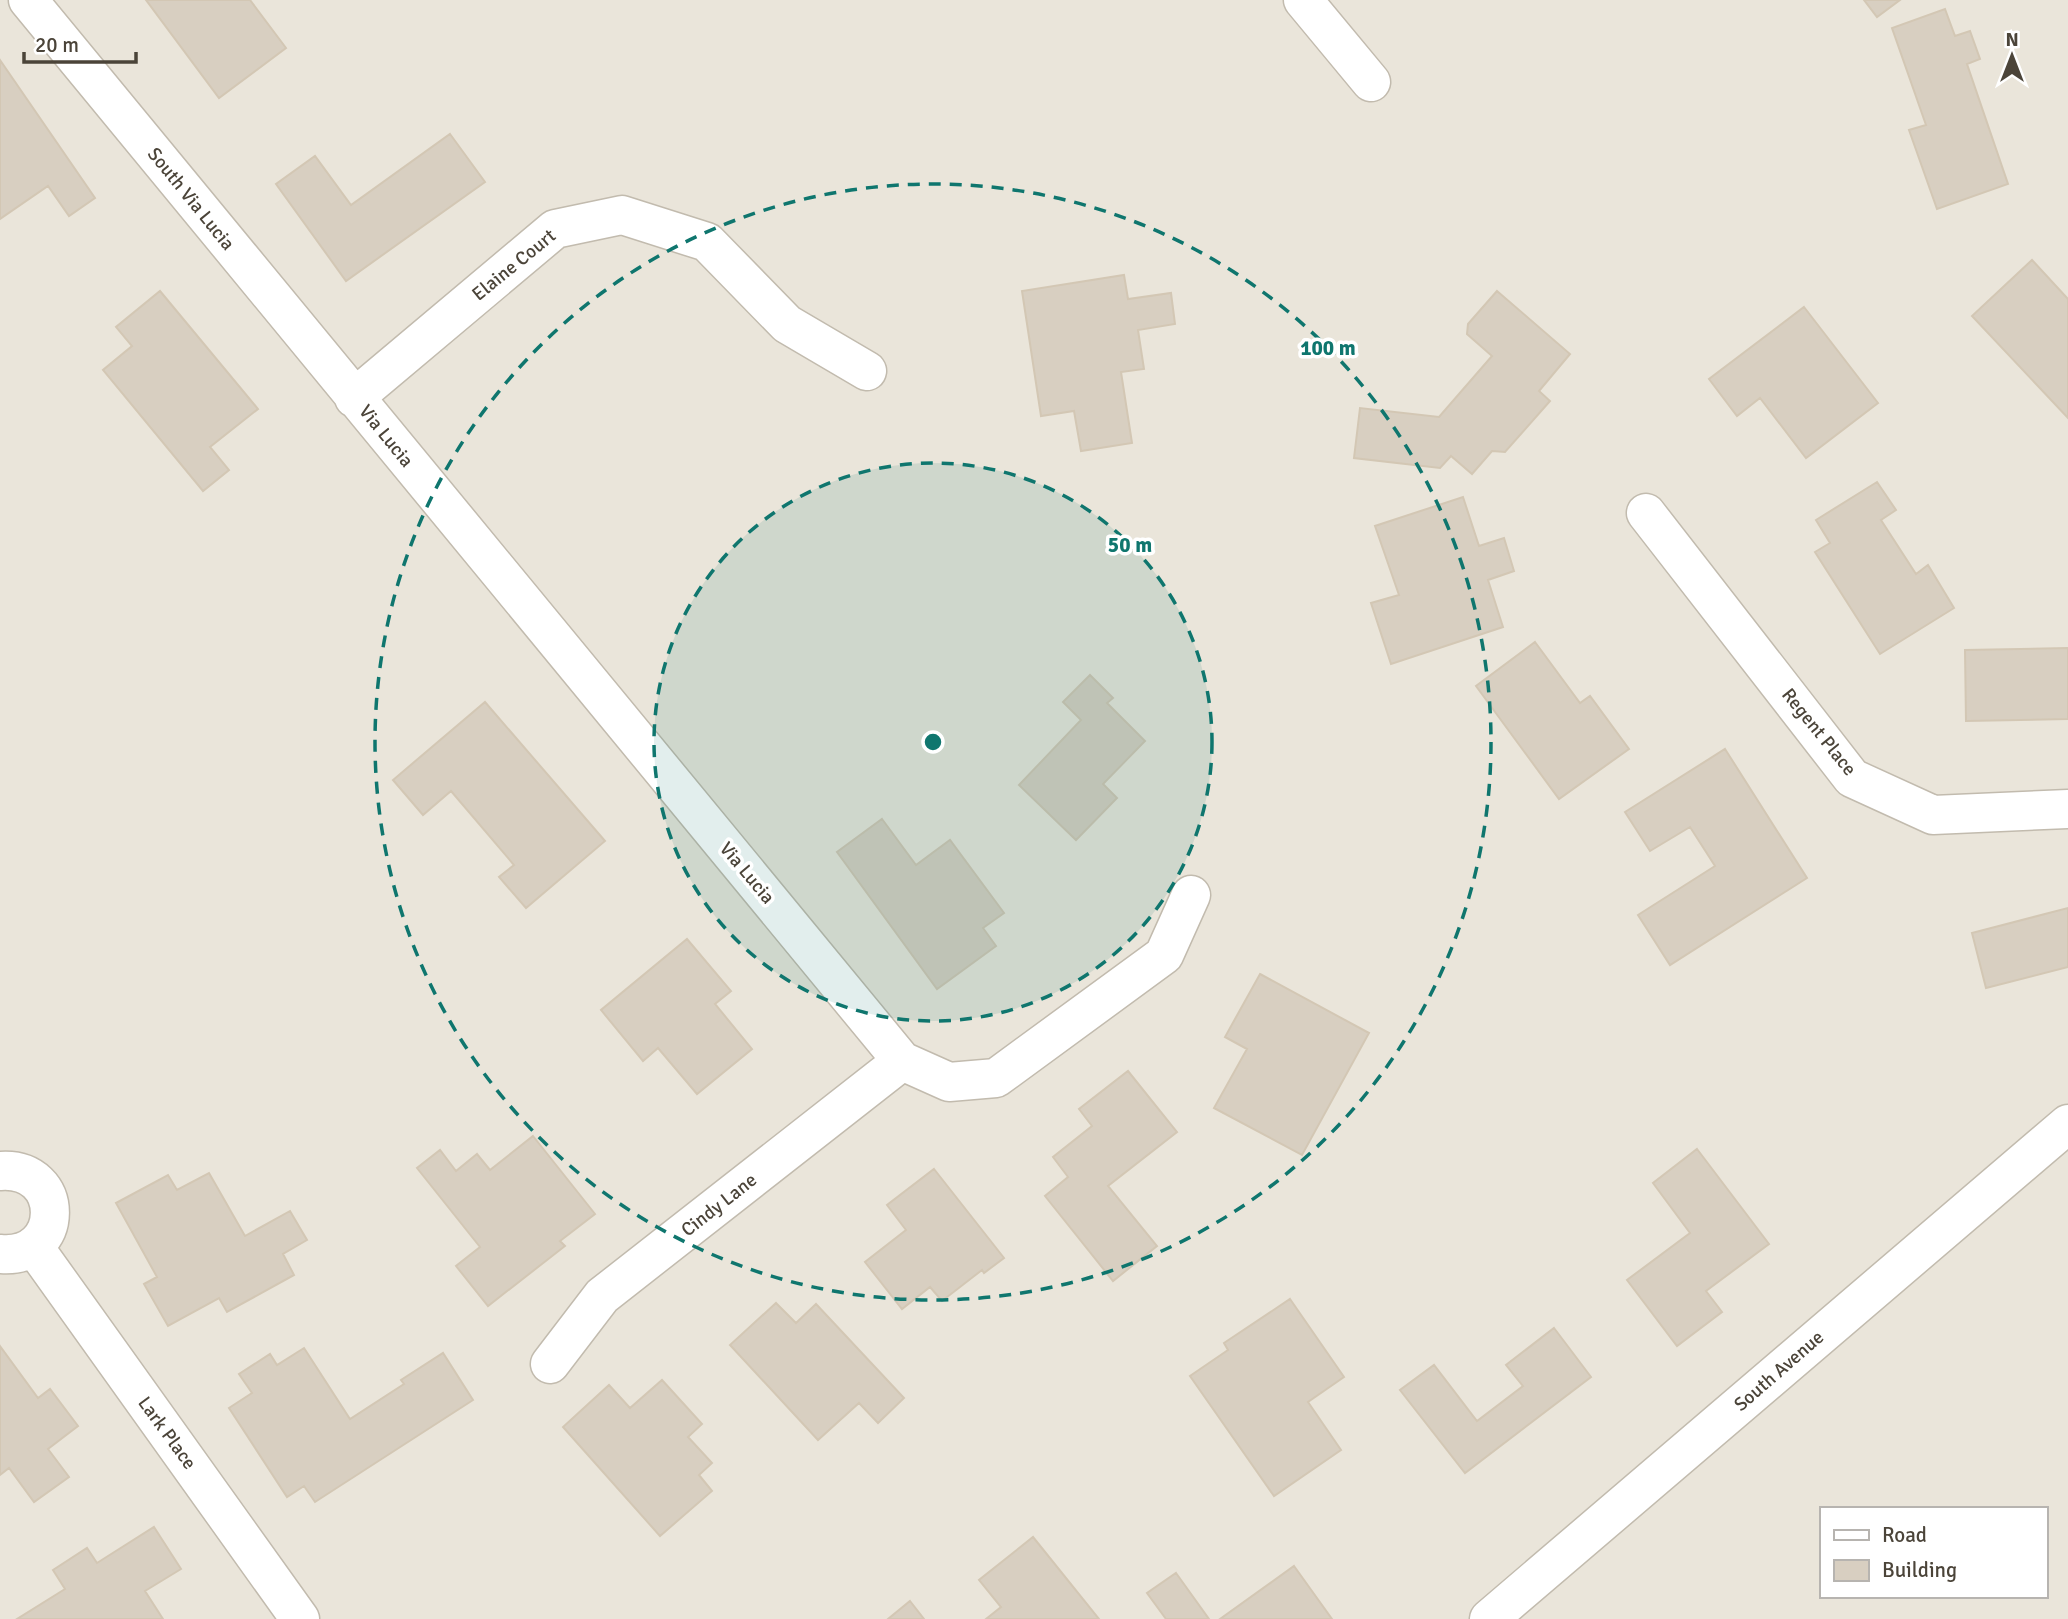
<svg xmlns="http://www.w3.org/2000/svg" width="2068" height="1619" viewBox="0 0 2068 1619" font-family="Signika,sans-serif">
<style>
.residential{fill:#eae5da;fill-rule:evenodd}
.building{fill:#d8cfc1;stroke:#d3c7b4;stroke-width:2}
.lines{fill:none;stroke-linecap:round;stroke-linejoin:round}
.minor-casing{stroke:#c2bbae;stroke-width:41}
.minor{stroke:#fff;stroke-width:38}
.ring{fill:none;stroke:#0f766e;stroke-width:3.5;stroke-dasharray:12 9}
.labels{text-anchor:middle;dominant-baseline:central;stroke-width:7;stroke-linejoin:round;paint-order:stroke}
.street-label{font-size:19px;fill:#4b4439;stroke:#fff}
.centre{fill:#0f766e;stroke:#fff;stroke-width:3.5}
.ring-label{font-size:21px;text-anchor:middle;font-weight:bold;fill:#0f766e;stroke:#fff;stroke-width:7;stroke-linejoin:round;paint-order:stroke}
</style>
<rect width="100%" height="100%" fill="#f6f3ec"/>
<!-- residential -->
<path class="residential" d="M0,0H2068V1619H0ZM1821,1509H2045V1596H1821Z"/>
<!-- building -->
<path class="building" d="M146,0H250L286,48L219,98Z
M1864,0H1900L1877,17Z
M1945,9L1955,36L1970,31L1980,59L1967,64L2008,184L1937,209L1909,130L1926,125L1892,28Z
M0,60L95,198L69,216L48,186L0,219Z
M450,134L485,182L346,281L276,184L315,156L351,205Z
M2032,260L2068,299V418L1972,316Z
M1124,275L1128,299L1171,293L1175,324L1138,330L1144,369L1121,372L1132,443L1081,451L1074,411L1041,416L1022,291Z
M160,291L258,409L210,447L229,470L203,491L103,370L132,346L116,327Z
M1497,291L1570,354L1539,391L1550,401L1505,452L1492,451L1472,474L1451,456L1440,468L1354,458L1360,408L1439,417L1492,356L1467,334L1468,324Z
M1804,307L1878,403L1806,458L1760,398L1737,416L1709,379Z
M1877,482L1896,510L1881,520L1916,574L1928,565L1954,608L1880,654L1815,552L1830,543L1816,520Z
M1463,497L1479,546L1504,538L1514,571L1488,580L1503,627L1391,664L1371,603L1399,595L1375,526Z
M1535,642L1580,703L1590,696L1629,749L1559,799L1476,686Z
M2068,648V719L1966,721L1965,650Z
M1090,675L1113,698L1107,703L1145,741L1103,784L1117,798L1076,840L1019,785L1081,720L1063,702Z
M485,702L605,841L526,908L499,877L514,865L451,791L423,815L393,780Z
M1725,749L1807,878L1670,965L1638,915L1715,866L1690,827L1650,851L1625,812Z
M882,819L916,865L950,840L1004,913L983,928L996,946L937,989L837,852Z
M2068,908V967L1986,988L1972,933Z
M687,939L731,991L715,1004L752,1049L697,1094L658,1048L643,1061L601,1010Z
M1260,974L1369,1033L1302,1155L1214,1108L1247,1049L1225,1037Z
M1128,1071L1177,1132L1108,1186L1157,1246L1113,1281L1045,1196L1068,1177L1053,1157L1092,1126L1079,1109Z
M533,1136L595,1214L560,1241L565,1246L488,1306L456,1266L480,1247L417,1168L440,1150L456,1171L477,1154L490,1170Z
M1697,1149L1769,1244L1706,1291L1722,1312L1677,1346L1627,1280L1690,1233L1653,1183Z
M934,1169L1004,1258L984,1273L982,1270L942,1301L930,1287L902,1309L865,1262L906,1230L887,1205Z
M209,1173L245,1236L290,1211L307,1240L283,1254L294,1275L227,1312L219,1298L168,1326L144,1284L157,1277L116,1203L168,1175L177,1190Z
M1290,1299L1344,1377L1308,1402L1341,1450L1274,1496L1190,1376L1228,1350L1224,1343Z
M776,1303L796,1323L816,1304L904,1398L878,1423L859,1403L818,1440L730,1345Z
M1554,1328L1591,1377L1465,1473L1400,1390L1434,1365L1477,1421L1523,1386L1506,1365Z
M0,1346L38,1398L50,1389L78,1426L48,1449L69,1477L34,1502L9,1468L0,1475Z
M304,1348L350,1419L404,1384L401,1380L443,1353L473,1400L315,1502L304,1486L287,1497L229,1408L252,1393L239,1374L270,1354L277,1365Z
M662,1380L702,1424L688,1437L712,1463L699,1475L712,1491L660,1536L563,1427L609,1385L630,1408Z
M154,1527L181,1569L145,1591L163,1619H17L65,1589L53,1570L87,1548L97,1563Z
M1033,1537L1099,1619H986L1001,1607L979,1580Z
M1294,1566L1332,1619H1220Z
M1176,1573L1209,1619H1166L1147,1593Z
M910,1601L924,1619H888Z"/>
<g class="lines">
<defs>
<path id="minor" d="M28,0L902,1061L949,1082L996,1078L1164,955L1191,895
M1303,0L1371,82
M354,398L555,229L622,215L707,242L787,324L867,371
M1646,513L1852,778L1933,815L2068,809
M0,1171C67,1166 66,1260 0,1254
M34,1247L300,1619
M550,1364L602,1296L902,1061
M1489,1619L2068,1124"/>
</defs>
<!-- minor casing -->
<use href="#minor" class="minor-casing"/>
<!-- minor -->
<use href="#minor" class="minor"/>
</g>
<!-- distance rings -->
<circle cx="933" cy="742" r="279" fill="#0f766e" fill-opacity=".12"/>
<g class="ring">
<circle cx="933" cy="742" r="279"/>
<circle cx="933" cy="742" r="558"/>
</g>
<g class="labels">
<!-- street labels -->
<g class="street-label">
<text transform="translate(191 199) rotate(51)">South Via Lucia</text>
<text transform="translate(514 265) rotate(-39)">Elaine Court</text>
<text transform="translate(386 436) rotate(51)">Via Lucia</text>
<text transform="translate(1819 732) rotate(51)">Regent Place</text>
<text transform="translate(747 873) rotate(50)">Via Lucia</text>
<text transform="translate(719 1205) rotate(-38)">Cindy Lane</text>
<text transform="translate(1779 1371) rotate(-41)">South Avenue</text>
<text transform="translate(167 1433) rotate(54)">Lark Place</text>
</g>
</g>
<circle cx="933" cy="742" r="10" class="centre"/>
<g class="ring-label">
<text x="1328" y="355">100 m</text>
<text x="1130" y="552">50 m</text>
</g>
<!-- legend -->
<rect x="1820" y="1507" width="228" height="91" fill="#ffffff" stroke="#b7b4b0" stroke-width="2"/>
<rect x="1834" y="1530" width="35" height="10" fill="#ffffff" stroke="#b7b4b0" stroke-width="2"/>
<text x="1882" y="1542" font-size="21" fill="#4b4439">Road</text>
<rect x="1834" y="1560" width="35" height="21" fill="#d8cfc1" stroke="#b7b4b0" stroke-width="2"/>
<text x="1882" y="1577" font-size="21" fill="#4b4439">Building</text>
<!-- north arrow -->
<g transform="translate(2012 56)" stroke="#ffffff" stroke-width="5" paint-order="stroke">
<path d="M0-5L12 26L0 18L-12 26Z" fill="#4b4439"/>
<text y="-10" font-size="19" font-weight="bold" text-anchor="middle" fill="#4b4439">N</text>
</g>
<!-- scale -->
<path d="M24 52v10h112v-10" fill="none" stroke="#4b4439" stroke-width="3.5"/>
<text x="35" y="52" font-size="21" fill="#4b4439" stroke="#ffffff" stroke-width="5" paint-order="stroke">20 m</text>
</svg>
